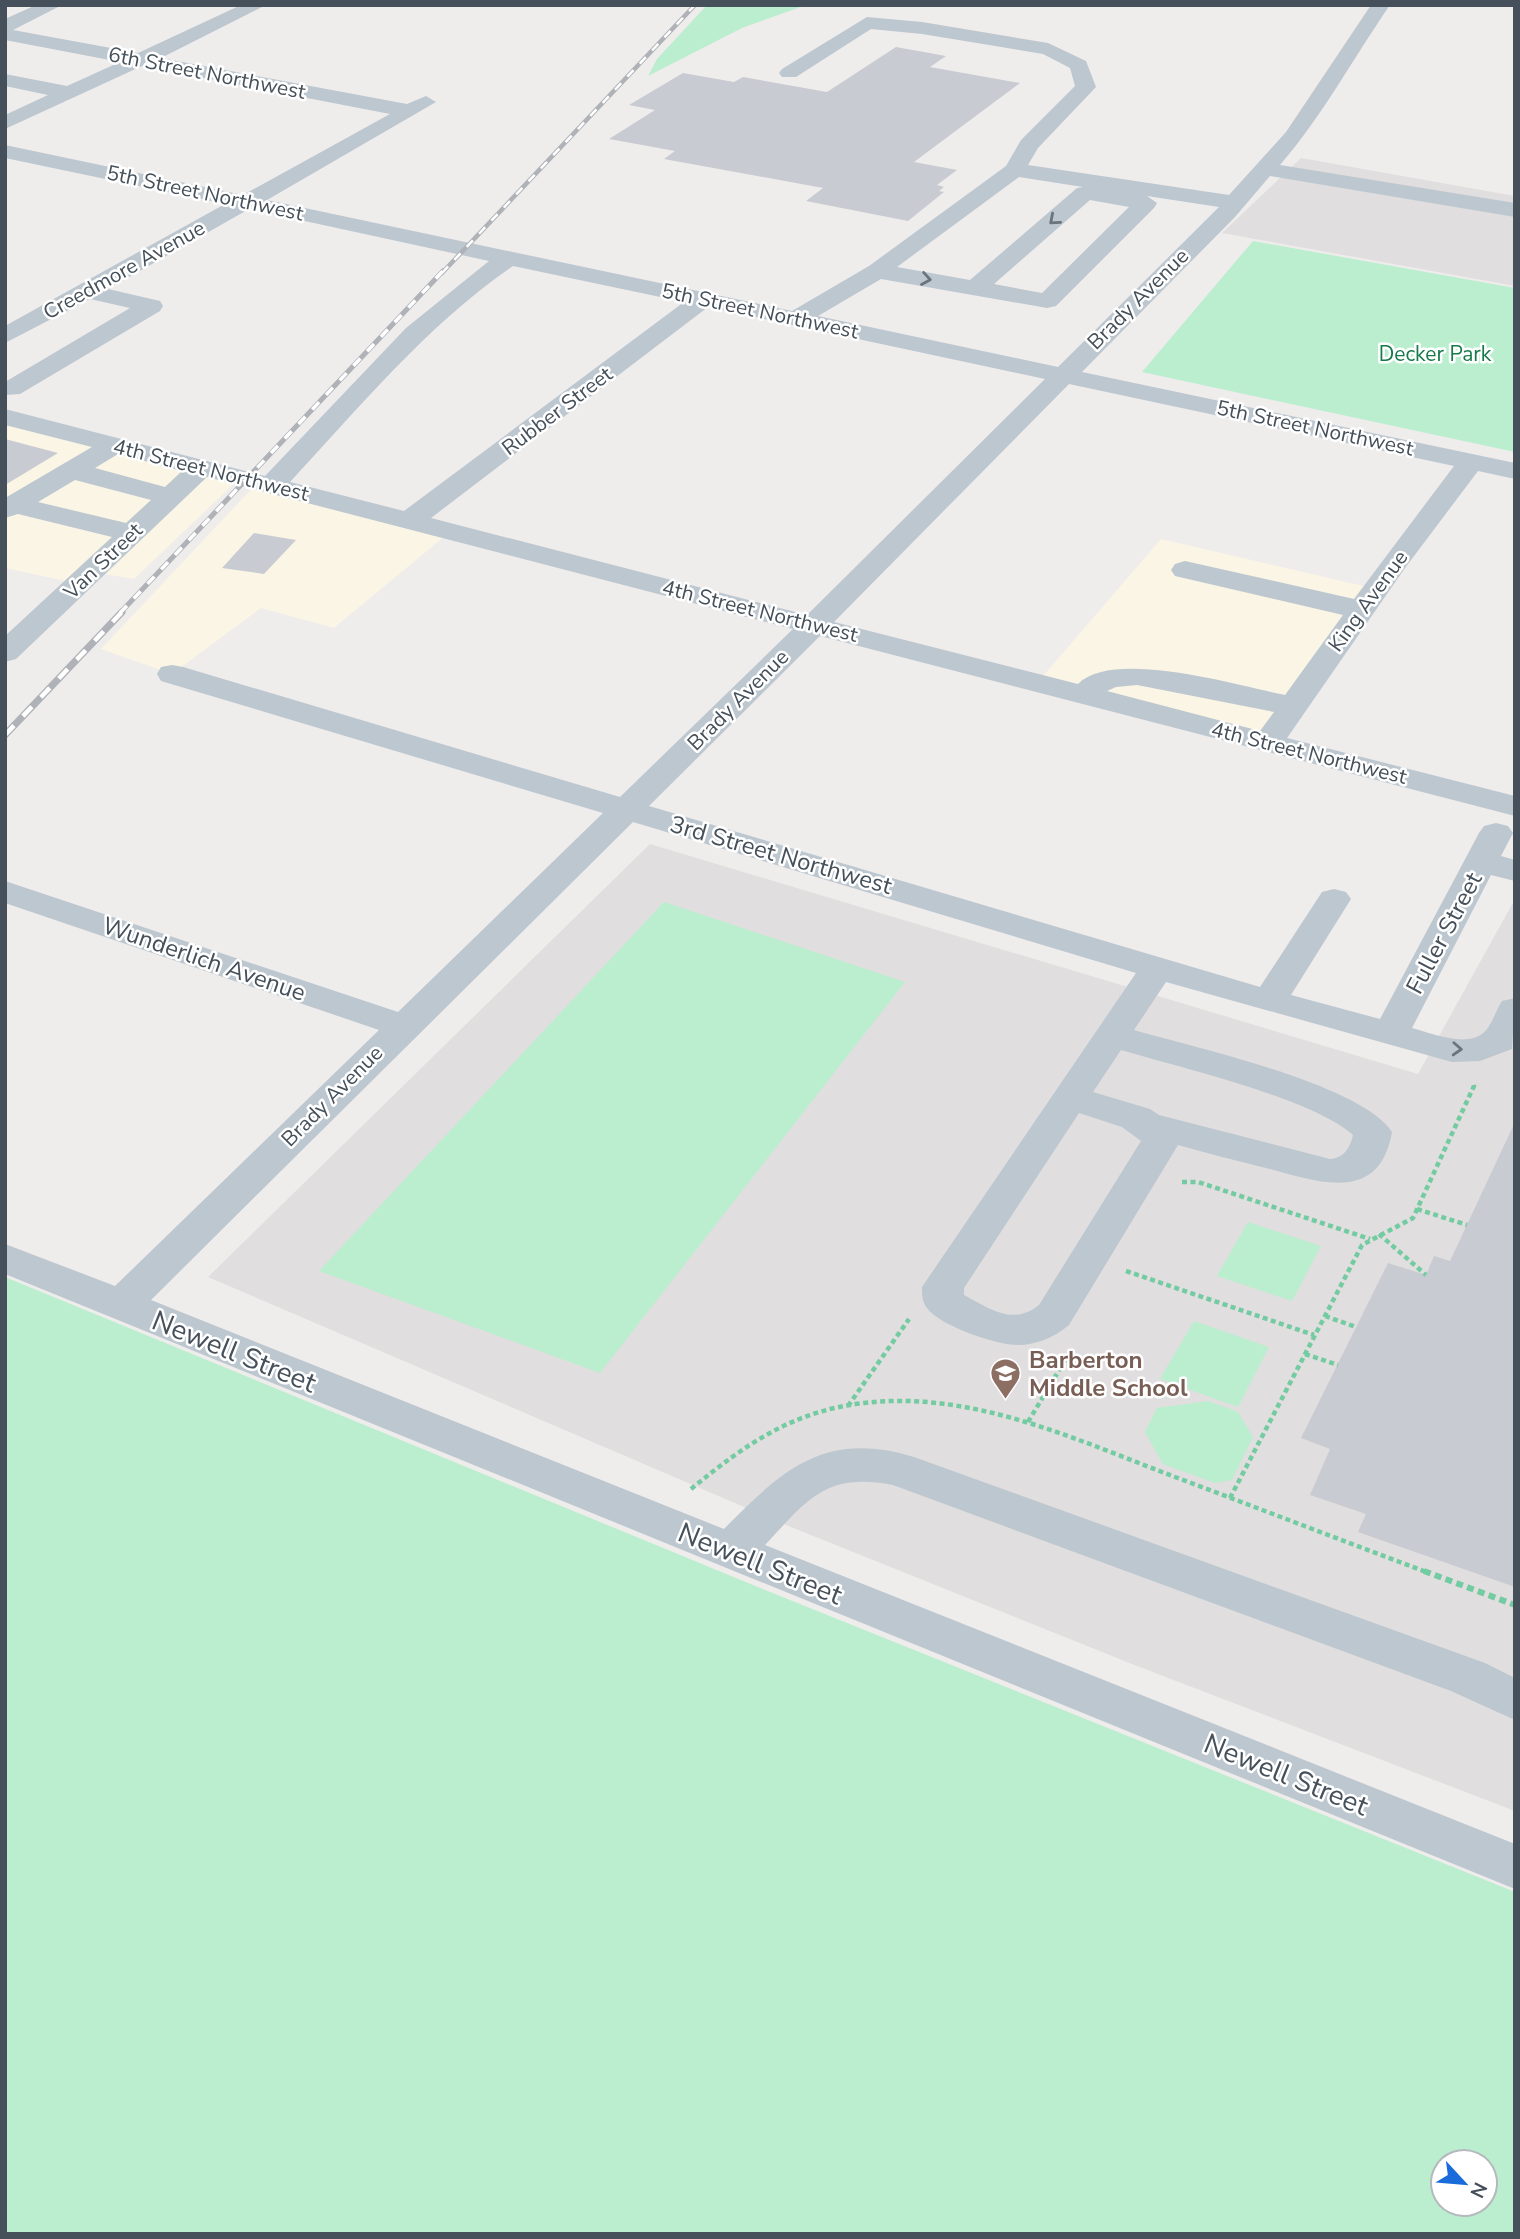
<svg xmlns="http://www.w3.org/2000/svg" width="1520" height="2239" viewBox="0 0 1520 2239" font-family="'Nunito Sans',sans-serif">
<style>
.commercial{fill:#fbf5e5}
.education{fill:#e0dede}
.green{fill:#baeecf;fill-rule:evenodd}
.building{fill:#c9cbd2}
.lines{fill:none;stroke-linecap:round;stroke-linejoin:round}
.path-far1{stroke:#73cba1;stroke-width:4.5;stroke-dasharray:5 3.5;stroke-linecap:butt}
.path{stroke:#73cba1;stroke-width:6;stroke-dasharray:7 4.5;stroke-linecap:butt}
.minor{fill:#bdc7cf;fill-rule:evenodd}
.rail-far2-casing{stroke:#afb2b7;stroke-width:4.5}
.rail-far1-casing{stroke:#afb2b7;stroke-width:5}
.rail-casing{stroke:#afb2b7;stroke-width:7}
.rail-far2{stroke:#fff;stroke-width:2.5;stroke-dasharray:9;stroke-linecap:butt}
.rail-far1{stroke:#fff;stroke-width:3.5;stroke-dasharray:10;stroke-linecap:butt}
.rail{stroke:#fff;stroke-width:4.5;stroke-dasharray:13;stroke-linecap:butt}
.oneway{stroke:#69747d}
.labels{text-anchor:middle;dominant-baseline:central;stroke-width:5;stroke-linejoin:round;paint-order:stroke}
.far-street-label{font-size:21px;fill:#45505a;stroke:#fff}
.far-park-label{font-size:21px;fill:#177a4a;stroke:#fff}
.street-label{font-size:24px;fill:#45505a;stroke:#fff}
.education-label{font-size:24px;font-weight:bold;fill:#785e54;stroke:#fff;text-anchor:start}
.near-street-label{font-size:28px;fill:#45505a;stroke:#fff}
</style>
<rect width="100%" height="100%" fill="#efecec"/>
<!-- commercial -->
<path class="commercial" d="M18,420L240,478L134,579L92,572L80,584L5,568V427Z
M258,482L451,531L334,628L261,608L172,674L101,649Z
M1161,539L1376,589L1268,742L1037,683Z"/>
<!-- education -->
<path class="education" d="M1301,158L1515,196V286L1222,233Z
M650,844L1418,1074L1515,899V1811L1137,1666L786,1525L208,1277Z"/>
<!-- green -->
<path class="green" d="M707,5H806L742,28L648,76L657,59Z
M1253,241L1515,288V452L1142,372Z
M664,902L905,982L600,1373L319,1271Z
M1248,1222L1321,1246L1292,1301L1217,1276Z
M5,1277L753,1585L1515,1892V2234H5ZM1443,2162H1485V2204H1443Z
M1194,1321L1269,1347L1238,1407L1160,1379Z
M1208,1401L1238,1412L1253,1437L1232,1480L1215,1483L1163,1464L1145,1432L1157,1408Z"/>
<!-- building -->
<path class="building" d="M896,47L946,56L930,67L1020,83L914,162L957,170L937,185L944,187L939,191L944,192L908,221L806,201L823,188L664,159L675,151L609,139L655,110L629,105L683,73L734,82L743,77L827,92Z
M5,439L58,453L5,485Z
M254,533L296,540L264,574L222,568Z
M1515,1122V1587L1358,1532L1366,1514L1310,1495L1330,1449L1301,1438L1388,1263L1426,1275L1434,1256L1450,1261Z"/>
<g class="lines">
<!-- path-far1 -->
<path class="path-far1" d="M1182,1182H1198L1370,1239
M1417,1209L1467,1225
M1379,1234L1426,1275
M1126,1271L1314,1335
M1325,1316L1356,1327
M1305,1354L1338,1365
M848,1406L909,1319
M1028,1422L1070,1352
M691,1489C745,1445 792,1411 864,1403C972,1390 1077,1440 1175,1477C1260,1509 1344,1541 1429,1573
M1230,1498L1362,1245L1413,1218L1474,1086L1473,1082"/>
<!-- path -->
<path class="path" d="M1424,1571L1515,1605"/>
<!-- minor -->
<path class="minor" d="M36,5H62L13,30L138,53L241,5H266L161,58L407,104L426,96L436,102L267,200L792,311L869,266L1006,166L1021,140L1075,86L1070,68L1043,54L922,34L871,29L796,77H782L779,73L782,69L867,17L922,22L1048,43L1086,61L1096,87L1038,148L1028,165L1229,195L1286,132L1371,5H1390C1354,57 1321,118 1280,165L1515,203V217L1270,176L1235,217L1082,372L1515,463V479L1478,471L1405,568L1287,738L1515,796V816L820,636L649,806L1260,987L1322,892L1334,889L1346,892L1351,899L1291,995L1380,1019L1479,833L1484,826L1496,823L1508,826L1513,833L1501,856L1515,860V881L1491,875L1412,1028C1431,1033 1464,1047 1482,1034C1491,1028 1496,1010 1502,1001L1515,998L1512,1049L1480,1061L1452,1062L1166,982L1134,1030C1192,1047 1361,1084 1392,1132C1379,1206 1316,1181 1266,1168C1237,1161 1207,1153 1178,1145L1069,1325C1055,1337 1037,1345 1018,1345C996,1345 940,1326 927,1308C922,1301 922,1295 922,1287L1136,973L633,822L151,1300L724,1529C783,1469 825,1430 914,1457L1485,1663L1515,1678V1720L1451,1691L893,1485C826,1472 808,1499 765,1545L1515,1844V1889L5,1274V1244L115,1286L379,1030L5,903V881L398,1012L603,813L161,681L157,674L161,667L172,665L183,667L620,797L793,629L207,477L16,659L5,662V636L112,537L18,514L5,518V498L92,447L5,425V409L265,476L406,328L489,261L249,209L108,289L160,301L163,306L160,311L20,394L5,395V382L130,308L90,299L5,343V326L225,204L5,158V145L243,195L390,114L142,66L5,129V115L48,95L5,86V74L67,86L120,62L5,40V19ZM1019,177L1083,187L1077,188L970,280L897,267ZM1147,196L1219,207L1058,367L818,316L881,279L1047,308L1056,306L1154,208L1157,203ZM1090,200L1129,207L1042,293L994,284ZM513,266L684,302L404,511L290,482C361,406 427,325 513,266ZM708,307L1045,379L807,615L431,518ZM1069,384L1454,466L1354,599L1185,561L1175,564L1171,570L1175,576L1343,615L1285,695C1239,686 1113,648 1078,684L834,622ZM118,454L182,471L165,487L95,468ZM75,480L151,500L126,523L38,502ZM1137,685L1274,712L1260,731L1107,691L1116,687ZM1121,1050C1178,1067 1312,1098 1353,1135C1350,1148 1344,1158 1330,1159L1159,1115L1150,1109L1093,1092ZM1079,1113L1122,1127L1141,1141L1039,1305C1013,1326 990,1309 964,1295V1288Z"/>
<defs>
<path id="rail-far2" d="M442,273L695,5"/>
<path id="rail-far1" d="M120,613L443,271"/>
<path id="rail" d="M5,735L122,612"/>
</defs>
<!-- rail-far2 casing -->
<use href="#rail-far2" class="rail-far2-casing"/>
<!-- rail-far1 casing -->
<use href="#rail-far1" class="rail-far1-casing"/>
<!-- rail casing -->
<use href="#rail" class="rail-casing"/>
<!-- rail-far2 -->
<use href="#rail-far2" class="rail-far2"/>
<!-- rail-far1 -->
<use href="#rail-far1" class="rail-far1"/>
<!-- rail -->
<use href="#rail" class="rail"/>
</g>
<!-- one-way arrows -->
<defs><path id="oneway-chevron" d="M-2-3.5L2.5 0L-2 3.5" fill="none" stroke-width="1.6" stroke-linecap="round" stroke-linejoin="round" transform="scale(1.75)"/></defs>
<g class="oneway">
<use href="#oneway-chevron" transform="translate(1054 220) rotate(139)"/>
<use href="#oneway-chevron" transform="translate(926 279) rotate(10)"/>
<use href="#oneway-chevron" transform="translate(1457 1049) rotate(3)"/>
</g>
<!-- icons -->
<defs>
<symbol id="school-pin" viewBox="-11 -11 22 30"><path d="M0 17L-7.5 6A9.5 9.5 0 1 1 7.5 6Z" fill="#8d6e63" stroke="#fff"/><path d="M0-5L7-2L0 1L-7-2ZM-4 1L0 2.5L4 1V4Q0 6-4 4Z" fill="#fff"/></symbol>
</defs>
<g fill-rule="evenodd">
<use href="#school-pin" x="988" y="1356" width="35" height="47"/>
</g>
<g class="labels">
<!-- far-street labels -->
<g class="far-street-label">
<text transform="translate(207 73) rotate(11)">6th Street Northwest</text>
<text transform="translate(205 193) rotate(12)">5th Street Northwest</text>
<text transform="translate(124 270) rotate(-29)">Creedmore Avenue</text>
<text transform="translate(1138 299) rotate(-45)">Brady Avenue</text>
<text transform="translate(760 311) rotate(12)">5th Street Northwest</text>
<text transform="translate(557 411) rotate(-37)">Rubber Street</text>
<text transform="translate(1315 428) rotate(12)">5th Street Northwest</text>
<text transform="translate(211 470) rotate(14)">4th Street Northwest</text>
<text transform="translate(103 561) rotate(-44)">Van Street</text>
<text transform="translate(1368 601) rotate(-54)">King Avenue</text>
<text transform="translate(760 611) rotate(14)">4th Street Northwest</text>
<text transform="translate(738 700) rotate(-45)">Brady Avenue</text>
<text transform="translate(1309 753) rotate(14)">4th Street Northwest</text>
<text transform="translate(332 1096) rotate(-45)">Brady Avenue</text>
</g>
<!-- far-park labels -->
<g class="far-park-label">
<text x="1435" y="354">Decker Park</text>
</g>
<!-- street labels -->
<g class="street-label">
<text transform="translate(781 855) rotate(16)">3rd Street Northwest</text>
<text transform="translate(1444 933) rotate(-62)">Fuller Street</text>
<text transform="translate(204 959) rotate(19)">Wunderlich Avenue</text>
</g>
<!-- education labels -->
<g class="education-label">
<text x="1029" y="1360">Barberton<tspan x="1029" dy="28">Middle School</tspan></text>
</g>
<!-- near-street labels -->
<g class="near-street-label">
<text transform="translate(234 1352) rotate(22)">Newell Street</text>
<text transform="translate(760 1564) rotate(22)">Newell Street</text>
<text transform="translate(1286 1775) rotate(22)">Newell Street</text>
</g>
</g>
<!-- border -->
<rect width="1520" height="2239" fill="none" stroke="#45505a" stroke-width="14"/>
<!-- north arrow -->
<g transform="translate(1464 2183) rotate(116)"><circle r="33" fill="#ffffff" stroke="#b5b9bd" stroke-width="2"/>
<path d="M0-5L12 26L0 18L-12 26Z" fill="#1b6cdb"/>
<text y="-10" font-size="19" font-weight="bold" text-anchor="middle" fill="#45505a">N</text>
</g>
</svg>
